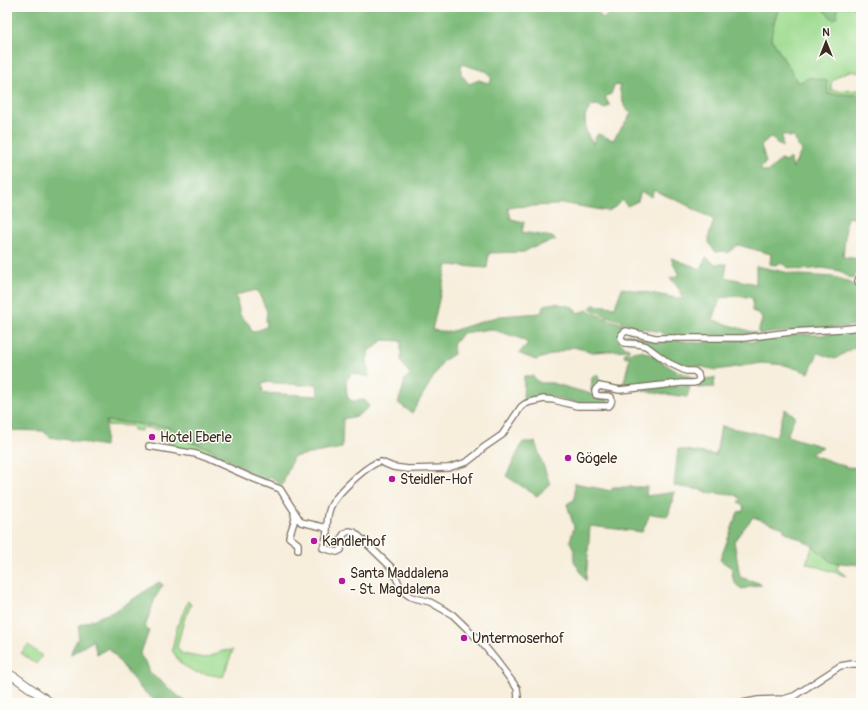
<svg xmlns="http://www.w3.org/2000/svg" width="868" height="710" viewBox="0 0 868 710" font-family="Pangolin,sans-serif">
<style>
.green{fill:#9ddb90;stroke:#6c8257}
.forest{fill:#7ebb7a;stroke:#5c724c;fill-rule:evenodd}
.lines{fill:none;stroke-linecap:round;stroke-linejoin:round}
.street-casing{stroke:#7d6f60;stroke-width:8}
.secondary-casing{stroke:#7d6f60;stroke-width:10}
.street{stroke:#fff;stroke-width:5.5}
.secondary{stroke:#fff;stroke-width:8}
.poi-dot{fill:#b5179e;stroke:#fdfcf7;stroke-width:1.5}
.labels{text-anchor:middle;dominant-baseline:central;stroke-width:3;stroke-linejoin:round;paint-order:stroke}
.poi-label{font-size:14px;fill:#3b2a1e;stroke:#fdfcf7;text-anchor:start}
</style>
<rect width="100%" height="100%" fill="#fdfcf7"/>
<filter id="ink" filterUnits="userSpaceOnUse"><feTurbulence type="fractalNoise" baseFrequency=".025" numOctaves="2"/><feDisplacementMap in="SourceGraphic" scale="8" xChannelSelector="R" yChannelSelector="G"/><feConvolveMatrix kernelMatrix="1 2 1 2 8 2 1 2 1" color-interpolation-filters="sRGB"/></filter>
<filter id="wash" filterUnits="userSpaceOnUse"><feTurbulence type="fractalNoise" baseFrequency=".012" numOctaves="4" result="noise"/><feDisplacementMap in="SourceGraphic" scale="16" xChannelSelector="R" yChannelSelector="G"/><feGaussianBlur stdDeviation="0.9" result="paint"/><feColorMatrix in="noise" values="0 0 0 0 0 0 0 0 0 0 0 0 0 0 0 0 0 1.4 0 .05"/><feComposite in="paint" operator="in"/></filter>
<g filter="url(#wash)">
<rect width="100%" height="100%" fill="#f7eedc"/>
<!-- green -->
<path class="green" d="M779,7H788V9L791,10L792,7H823L825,12L838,9L837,7H853L861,15V73L850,71L838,76L831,83V90L842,91L861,90V95L828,94L798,83L771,38L773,26Z
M106,421L130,423L168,427L189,442L212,449L216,454L166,446L167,431L142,427L141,431L133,430L132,426L106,425Z
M813,546L831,562L839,563L837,569L846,576L806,563Z
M188,601L191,605L184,620L177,647L182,654L205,658L223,651L233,650L223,677L195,672L181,664L172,650L177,627Z
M28,645L42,656L36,664L21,653Z"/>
<!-- forest -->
<path class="forest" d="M7,7H594L603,19L615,8L614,7H779L773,26L771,38L798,83L810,77L827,81L828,94L861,95V219L847,217L843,257L861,259V273L855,274L854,278L848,277L840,271L822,268L801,270L787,267L785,265L779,263L775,265L770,264L771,254L738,245L727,253L725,251L716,252L709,244V235L714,220L683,203L653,190L652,197L641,192L638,201L627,206L622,200L615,207L608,211L561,203L557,205L508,207L511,219L524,222L522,232L552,237L556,240L531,248L524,252L489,253L487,268L447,265L432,330L449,332L500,316L541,313L544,305L555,303L573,307L577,313L588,310L593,313L630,327L629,329L624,328C615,335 618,345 629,348V350L593,352L573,347L536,360L520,354V352L528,343L519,338L491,329L462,333L453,345L454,354L443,361L412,413L398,403L403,388L405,379L410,374L401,362V341L382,340L376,347L369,350L367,360L369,377L352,373L346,381L347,396L351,401L365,400L369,407L357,416L343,419L342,448L293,457L282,486L271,477L266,482L227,459L216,454L212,449L190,442L168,427L130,423L106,421L105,446L50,437L43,431L7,430ZM461,64L488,72L492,80L488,83L479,80L469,84L461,74ZM619,85L621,96L625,108L631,114L613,140L598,134L593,141V145L586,131L585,116L591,106L598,105L604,109L610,106L605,97L611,94L614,86ZM782,134L790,137L794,136L797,145L802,150L793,168L790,158L785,162L781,160L767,172L760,170L766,162L761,145L770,137L782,147ZM257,290L267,311L266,320L267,326L262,329L252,332L249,324L240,315L236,295ZM262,382L303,385L317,384L318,396L263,393Z
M823,7H837V17L834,20L825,12Z
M706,257L715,264H727L725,277L756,284V266L799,275L835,277L851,283L858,288H861V324L846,327L759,334L758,332L762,320L760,314L752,311L753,298L738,296L720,298L713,320L756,333L757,335L666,336L661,332L640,328L621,321L594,311L590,308L593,305L615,307L622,288L683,299L679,289L670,278L679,276L671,258L701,269Z
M861,329V350L853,348L835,359L818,353L809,373L785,365L762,363L716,370C710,369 704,367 698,366C691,365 683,366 676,363C666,360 659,351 650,346C643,341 634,342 626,340L624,337L625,335L630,334L657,343L666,341L675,340L699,343L716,340H742L751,342L787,335L804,334L822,335L837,332L851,333Z
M638,351C651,351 660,362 671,368C678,373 687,374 694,378L692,381L640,384L621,388L595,384L594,385L592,391H591L592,378L595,375L598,376L600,381L606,384H621L624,382L630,357H624L625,353Z
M524,376H533L540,383H552L591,394C596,399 599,400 606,398L609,401L608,403L574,404V401L571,400V402C551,394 543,398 523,402Z
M715,377L714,387L698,388V385L703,379L713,378Z
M685,385L690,387L687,397L643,391L642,389Z
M785,409L795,416L787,436L823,447L810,454L847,467L861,468V565L831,562L813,546L784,531V528L753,517L734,541L740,577L762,584L742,589C732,583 733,579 732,568L720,560L738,512L743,511L744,507L738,502L741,499L736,495L709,493L702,490L674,486L678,449L716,455L721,426L776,437Z
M523,442H535L550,484L537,496L506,476Z
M575,483L611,491L613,487H647L646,496L675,492L668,516L650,514L642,532L590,526L586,581L574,561V551L570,541L574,527L567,504L575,499Z
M159,582L163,585L155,598L145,627L149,631L140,655L147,664L150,673L187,703H158L140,688L109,648L97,654L93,641L71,654V652L78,638L79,625L115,611Z"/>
</g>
<g filter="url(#ink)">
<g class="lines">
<defs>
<path id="street" d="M855,7L861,13
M861,277L859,278L858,281L859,284L861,285
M149,446L196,454L207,458L252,478L280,489L301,522L323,527L327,530
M381,462L393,467L408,469L448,468L467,462L476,455L483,448L502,435L521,407L525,404L530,402L544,399L554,400L577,406H609C612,403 612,401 611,397C606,395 602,397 596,395L595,391L596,389L599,386L620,390L681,383H693L697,382L699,379L698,374L694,371H686L669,363L646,346L638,344L624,343L621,338L622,334L626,331L655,338H744L791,332L842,329L861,327
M376,463C363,469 335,495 330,508C327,516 327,523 327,530C327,537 325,542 323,548L337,552L341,550L342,537L345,533L349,531L354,532L362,539L392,568L402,591L411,597L430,602L453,615L482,643L495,659L517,688L518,697L516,703
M294,514L295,519L289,537L298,544V550
M743,703L758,700L784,699L794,696L840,666L852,664H861"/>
<path id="secondary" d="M7,673L16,678L51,703"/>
</defs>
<!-- street casing -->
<use href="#street" class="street-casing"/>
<!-- secondary casing -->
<use href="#secondary" class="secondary-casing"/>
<!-- street -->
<use href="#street" class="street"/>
<!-- secondary -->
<use href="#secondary" class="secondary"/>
</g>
</g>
<!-- markers -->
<g class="poi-dot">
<circle cx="152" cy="437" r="4"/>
<circle cx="568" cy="458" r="4"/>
<circle cx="392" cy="479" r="4"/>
<circle cx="314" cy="541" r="4"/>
<circle cx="342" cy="581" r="4"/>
<circle cx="464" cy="638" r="4"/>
</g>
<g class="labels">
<!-- poi labels -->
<g class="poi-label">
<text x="160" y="437">Hotel Eberle</text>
<text x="576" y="458">Gögele</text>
<text x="400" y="479">Steidler-Hof</text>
<text x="322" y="541">Kandlerhof</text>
<text x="350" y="573">Santa Maddalena<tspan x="350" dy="16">- St. Magdalena</tspan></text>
<text x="472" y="638">Untermoserhof</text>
</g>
</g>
<!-- margin -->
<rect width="868" height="710" fill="none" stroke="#fdfcf7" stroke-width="24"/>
<!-- north arrow -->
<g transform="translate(826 42)" stroke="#fdfcf7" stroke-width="3" paint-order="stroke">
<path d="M0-3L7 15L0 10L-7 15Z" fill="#3b2a1e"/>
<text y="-6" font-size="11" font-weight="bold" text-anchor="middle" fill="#3b2a1e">N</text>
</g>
</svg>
